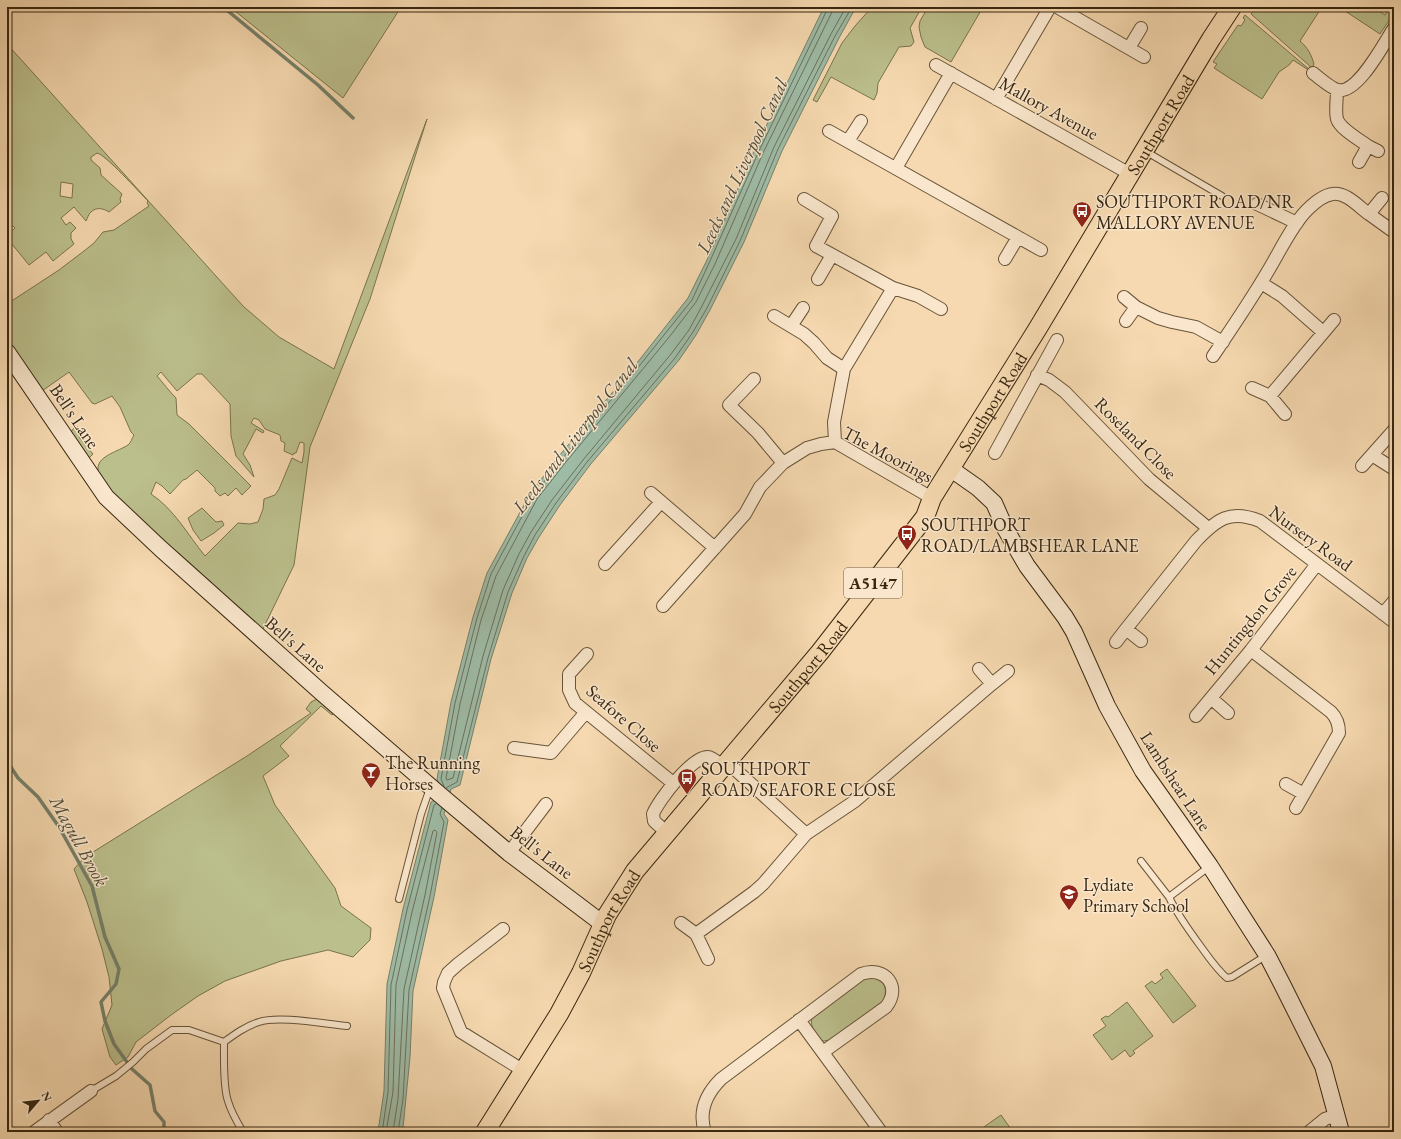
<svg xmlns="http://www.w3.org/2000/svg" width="1401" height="1139" viewBox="0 0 1401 1139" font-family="'EB Garamond',serif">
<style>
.green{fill:#bbbf8c;stroke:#7a734e;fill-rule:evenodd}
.water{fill:#9ebba6;stroke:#75806a}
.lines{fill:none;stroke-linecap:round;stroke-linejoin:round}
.shore{stroke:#6b715c;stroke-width:1}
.stream{stroke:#75806a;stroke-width:3.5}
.lane-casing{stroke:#685439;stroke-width:8}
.street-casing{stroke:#685439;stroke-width:14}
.secondary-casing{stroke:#382711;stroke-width:18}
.primary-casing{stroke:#382711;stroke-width:20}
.lane{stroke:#f9e6cc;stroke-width:6}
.street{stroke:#f9e6cc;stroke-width:12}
.secondary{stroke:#f9e6cc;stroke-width:16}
.primary{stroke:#f6d9b0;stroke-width:18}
.labels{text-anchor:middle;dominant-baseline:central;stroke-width:3;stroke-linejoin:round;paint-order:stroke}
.shield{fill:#f9e6cc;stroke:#726049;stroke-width:1}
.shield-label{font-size:17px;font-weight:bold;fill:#382711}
.street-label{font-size:18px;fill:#382711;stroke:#f9e6cc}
.poi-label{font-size:18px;fill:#382711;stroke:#f9e6cc;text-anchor:start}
.water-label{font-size:19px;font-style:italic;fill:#524c36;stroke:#f9e6cc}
</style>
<rect width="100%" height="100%" fill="#f6d9b0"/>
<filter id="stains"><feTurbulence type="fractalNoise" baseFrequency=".005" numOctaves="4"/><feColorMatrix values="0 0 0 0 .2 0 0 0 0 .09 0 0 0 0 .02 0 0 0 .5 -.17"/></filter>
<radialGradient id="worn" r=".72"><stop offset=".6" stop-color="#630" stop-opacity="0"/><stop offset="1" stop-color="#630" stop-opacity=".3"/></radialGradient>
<!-- green -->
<path class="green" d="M230,7H401L343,98Z
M872,7H922L910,28L914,42L911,46L899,47L878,83L877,93L874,100L831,77L817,102L813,100L842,43L855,26Z
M928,7H983L951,62L925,47L921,37L919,27L920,21Z
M1251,7H1322L1300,41C1308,48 1311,54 1314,64L1312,68L1251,14L1253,11L1250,8Z
M1339,7H1373L1385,15L1390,7H1394V13L1380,34Z
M1245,15L1310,70V71L1293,60L1289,65L1279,72L1262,99L1214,68L1217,64L1213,62L1238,25L1241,26L1245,20L1243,18Z
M7,44L243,306L279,337L334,369L427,119L370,299L310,447L294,565L261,633C240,609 216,587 192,565C175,549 96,489 98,468C98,456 119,451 128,445C131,443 132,438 134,435L131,432L120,407L112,396L95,404L92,403L69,372L42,391L7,341V304L59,270L84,251L94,243L103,232L114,230L149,206L147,203L148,201C140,193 105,154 97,153L91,157V160L100,168L101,175L122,194L120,199L121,202L109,212C103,208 96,207 91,212C88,214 88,218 86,221L74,207L61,218L66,225L70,222L76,228L71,233V239L74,244L53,261L46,252L29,265L7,238V235L15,228L13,226L7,230ZM61,182L73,184L72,198L60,196ZM161,372L177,391L197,374H202L230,404L231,436L236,456L254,477L250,465L243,454L256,429L263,433L264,431L251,423L254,418L259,420L265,429L280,435L281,441L285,443L284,451L293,455L294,453H296L300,442L304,443V452L302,463L292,458L279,489L275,495L264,499L263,509L258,522L250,524L238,523L205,556C188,535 174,509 151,494L156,482L162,486L170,494L183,480L186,479L197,470L215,488V491L220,496L225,493L228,496L236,488L242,495L251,486L189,424L177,415L176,398C169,391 164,384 157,376Z
M78,427L83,432L79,437L93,454L87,460L70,433L74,428Z
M202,508L216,522L222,521L224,525L214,533L201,541L193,530L188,518Z
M317,699L335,712L332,715L321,706L280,746L289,756L263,776L275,805L335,888L341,906L371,928L370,940L353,957L328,950L281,961L225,981L198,996L171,1015L136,1042L128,1057L116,1065L110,1057L102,1029L112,1005L109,977L102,949L87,902L74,869L85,857L247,756L311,713L306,709L311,702Z
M1167,969L1196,1006L1173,1023L1145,986L1152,981L1155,984L1163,978L1160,974Z
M867,977C881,979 890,985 883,1001L830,1040L823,1041C817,1036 809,1026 812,1018Z
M1127,1002L1153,1036L1133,1051L1135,1053L1130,1057L1125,1050L1112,1060L1093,1035L1106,1026L1101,1019L1106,1016L1108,1017Z
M1001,1115L1013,1132H1004L992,1127L981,1129Z"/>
<!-- water -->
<path class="water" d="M824,7H856L839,38L782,151L744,242L710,310L696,335L679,360L590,465L560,505L539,537L527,558L512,593L491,659L460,785L451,789L444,814L448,820L434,897L413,991L410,1057L403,1128L402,1132H376L379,1125L384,1091L387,984L403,909L431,802L438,798L441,791L437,779L451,702L473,617L487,573L530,494L559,456L633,368L688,298L707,260L755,149Z"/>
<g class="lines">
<!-- shore -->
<path class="shore" d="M833,7L832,12L763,153L715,264L696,302L670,336L566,462L537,499L496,576L481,620L460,704L446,778L447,780L453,778L483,656L503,590L519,554L531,532L552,500L583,460L671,354L689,330L702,306L736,239L774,147L831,34L846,7
M444,786L441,779L455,703L477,618L491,574L533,496L562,459L636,370L692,300L710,261L759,151L827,10V7
M446,788L457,782L488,658L508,592L524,556L535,535L556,503L587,462L675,358L693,332L707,308L740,241L778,149L835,36L852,7
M380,1132L383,1126L388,1092L391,985L407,910L434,805L436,804
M386,1132L393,1092L396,985L412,912L433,831L435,830L437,832L425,895L404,989L398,1099L393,1132
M398,1132L403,1099L409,990L430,896L444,822L440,814L442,808"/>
<!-- stream -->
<path class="stream" d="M223,7L318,85L353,118
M7,761L18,778L38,797L59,827L92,886L105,937L119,969L116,984L101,1002L105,1021L114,1044L132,1069L150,1085L155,1111L164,1122V1132"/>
<defs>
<path id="lane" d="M1145,151L1222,196
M1141,861L1169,897
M1210,866L1169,897C1177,914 1188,929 1199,944C1208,956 1216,969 1227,978L1232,977L1267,955
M399,899L421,814L430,788
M224,1042C224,1057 223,1087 228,1101C231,1112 237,1122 243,1132
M91,1091L116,1076L133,1062L146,1049L172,1030H189L224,1042C235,1034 246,1026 259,1022C278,1015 325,1024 347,1026"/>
<path id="street" d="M1057,7L1144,57
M1129,48L1141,28
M936,65L1130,174
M1313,73C1318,77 1332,89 1338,90C1358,94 1384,43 1394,28
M1337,90C1337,99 1335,111 1337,119C1340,129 1360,140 1368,146
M996,99L1050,7
M829,131L1041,250
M848,141L861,121
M1359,162L1368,146L1378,151
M896,168L951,73
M804,199L832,216L816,246L893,288L918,296L941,309
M1257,204L1297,223
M1369,214L1394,232
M1005,259L1018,237
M818,279L832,255
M1261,283L1282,296L1323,332
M1124,297L1136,307L1126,321
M1136,307L1158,318L1172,322L1196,327L1223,342
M774,316L804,334L814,343L827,358L844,369
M791,326L803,308
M1213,356C1232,328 1251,300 1268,271C1279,253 1292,225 1307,210C1314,203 1323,195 1333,194C1346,192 1359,207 1369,214L1382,198
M1037,375L1049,380L1065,392L1149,479L1208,528
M754,379L729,405L758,433L783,463
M1252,388L1270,396L1285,414
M1270,396L1334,320
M835,442L834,422L844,369L893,288
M995,453L1057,340
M1372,455L1394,469
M1362,466L1394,430
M651,493L715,548
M605,564L661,502
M663,606L745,514L760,487L783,463L807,448L821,444L835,442L932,498
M1383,614L1394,601
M1126,629L1196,541C1217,519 1230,509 1260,521L1394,622
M1116,642L1126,629L1141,641
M1251,650L1331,712C1337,718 1339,724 1339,733L1296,808
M587,654L569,674V690L575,703L673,783
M979,669L992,684L1008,671
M1211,698L1251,650L1317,564
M1196,716L1211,698L1228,713
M514,748L551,753L586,712
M727,762L806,834
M1286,784L1304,794
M667,833L654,821L653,814C658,801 693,755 708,757C713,757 719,764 723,767
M509,853L546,804
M681,923L696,934L708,959
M503,929L458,964L448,973L444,982L443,988L461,1032L524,1071
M696,934L754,892L763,884L806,834L855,801L992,684
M799,1020L881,1132
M49,1120L57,1132
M34,1132L91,1091
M705,1132C698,1111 706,1094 721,1079L861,974C885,965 902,987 886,1007L823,1052
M1309,1132L1325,1119L1337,1115"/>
<path id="secondary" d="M7,352L106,497L160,548L321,692L439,794L509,853L603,924
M951,469L978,488L994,503L1006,530L1027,566L1065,617L1074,632L1107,706L1143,771L1210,866L1267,955L1282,984L1323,1066L1341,1132"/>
<g id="primary">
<path id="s1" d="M485,1132L559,1014L581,973L607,915L635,871L820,652L925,517L932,498L1038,328L1211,39L1232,7"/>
</g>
</defs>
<!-- lane casing -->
<use href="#lane" class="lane-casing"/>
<!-- street casing -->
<use href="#street" class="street-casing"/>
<!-- secondary casing -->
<use href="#secondary" class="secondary-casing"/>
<!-- primary casing -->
<use href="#primary" class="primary-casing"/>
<!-- lane -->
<use href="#lane" class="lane"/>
<!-- street -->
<use href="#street" class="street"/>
<!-- secondary -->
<use href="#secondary" class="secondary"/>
<!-- primary -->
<use href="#primary" class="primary"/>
</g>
<!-- icons -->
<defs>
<symbol id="bus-pin" viewBox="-11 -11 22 30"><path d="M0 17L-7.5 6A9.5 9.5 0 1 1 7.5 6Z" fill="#8f2418" stroke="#f9e6cc"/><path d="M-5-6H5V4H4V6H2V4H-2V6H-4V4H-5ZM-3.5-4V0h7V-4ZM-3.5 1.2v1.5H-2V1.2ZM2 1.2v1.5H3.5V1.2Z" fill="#fff"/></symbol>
<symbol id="bar-pin" viewBox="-11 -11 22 30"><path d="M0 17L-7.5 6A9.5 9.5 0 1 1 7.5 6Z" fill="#8f2418" stroke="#f9e6cc"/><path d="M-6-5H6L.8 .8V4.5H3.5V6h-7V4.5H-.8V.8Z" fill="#fff"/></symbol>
<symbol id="school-pin" viewBox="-11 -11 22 30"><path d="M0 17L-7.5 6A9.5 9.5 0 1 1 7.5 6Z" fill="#8f2418" stroke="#f9e6cc"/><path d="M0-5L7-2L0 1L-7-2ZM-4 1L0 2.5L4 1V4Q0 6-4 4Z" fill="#fff"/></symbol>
</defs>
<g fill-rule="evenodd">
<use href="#bus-pin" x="1071" y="200" width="22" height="30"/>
<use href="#bus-pin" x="896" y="523" width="22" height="30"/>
<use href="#bar-pin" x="360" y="761" width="22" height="30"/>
<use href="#bus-pin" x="676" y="767" width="22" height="30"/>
<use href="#school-pin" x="1058" y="883" width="22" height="30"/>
</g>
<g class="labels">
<!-- shield labels -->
<rect class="shield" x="844" y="568" width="58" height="30" rx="3"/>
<g class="shield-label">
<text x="873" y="583">A5147</text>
</g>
<!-- street labels -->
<g class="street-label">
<text transform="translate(1049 108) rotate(29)">Mallory Avenue</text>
<text stroke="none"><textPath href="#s1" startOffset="1217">Southport Road</textPath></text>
<text stroke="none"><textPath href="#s1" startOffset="893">Southport Road</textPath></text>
<text transform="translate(75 416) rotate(56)">Bell's Lane</text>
<text transform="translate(1136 438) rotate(45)">Roseland Close</text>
<text transform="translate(888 454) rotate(28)">The Moorings</text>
<text transform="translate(1311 538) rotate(36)">Nursery Road</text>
<text transform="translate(1250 620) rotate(-51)">Huntingdon Grove</text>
<text transform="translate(296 644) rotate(41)">Bell's Lane</text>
<text stroke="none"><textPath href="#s1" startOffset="569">Southport Road</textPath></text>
<text transform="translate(624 718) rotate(41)">Seafore Close</text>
<text transform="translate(1176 781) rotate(57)">Lambshear Lane</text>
<text transform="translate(542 852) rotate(38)">Bell's Lane</text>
<text stroke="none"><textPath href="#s1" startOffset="245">Southport Road</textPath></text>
</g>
<!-- poi labels -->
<g class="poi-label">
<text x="1096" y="201">SOUTHPORT ROAD/NR<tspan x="1096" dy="21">MALLORY AVENUE</tspan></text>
<text x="921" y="524">SOUTHPORT<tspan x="921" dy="21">ROAD/LAMBSHEAR LANE</tspan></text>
<text x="385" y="762">The Running<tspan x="385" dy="21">Horses</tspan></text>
<text x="701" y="768">SOUTHPORT<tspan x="701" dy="21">ROAD/SEAFORE CLOSE</tspan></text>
<text x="1083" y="884">Lydiate<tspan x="1083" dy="21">Primary School</tspan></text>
</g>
<!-- water labels -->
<g class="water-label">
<text transform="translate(742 166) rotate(-65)">Leeds and Liverpool Canal</text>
<text transform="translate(575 436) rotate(-52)">Leeds and Liverpool Canal</text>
<text transform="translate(79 841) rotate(61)">Magull Brook</text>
</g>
</g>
<!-- margin -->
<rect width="1401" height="1139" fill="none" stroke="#f6d9b0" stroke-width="24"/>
<rect x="8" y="8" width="1385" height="1123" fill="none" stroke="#382711" stroke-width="2"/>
<rect x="12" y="12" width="1377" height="1115" fill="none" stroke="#382711"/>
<!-- north arrow -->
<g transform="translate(38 1101) rotate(62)" stroke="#f9e6cc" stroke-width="3" paint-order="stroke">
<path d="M0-3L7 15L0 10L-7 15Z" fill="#382711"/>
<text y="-6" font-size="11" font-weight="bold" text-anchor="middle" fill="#382711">N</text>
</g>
<rect width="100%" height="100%" filter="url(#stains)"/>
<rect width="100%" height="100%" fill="url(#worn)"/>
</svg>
